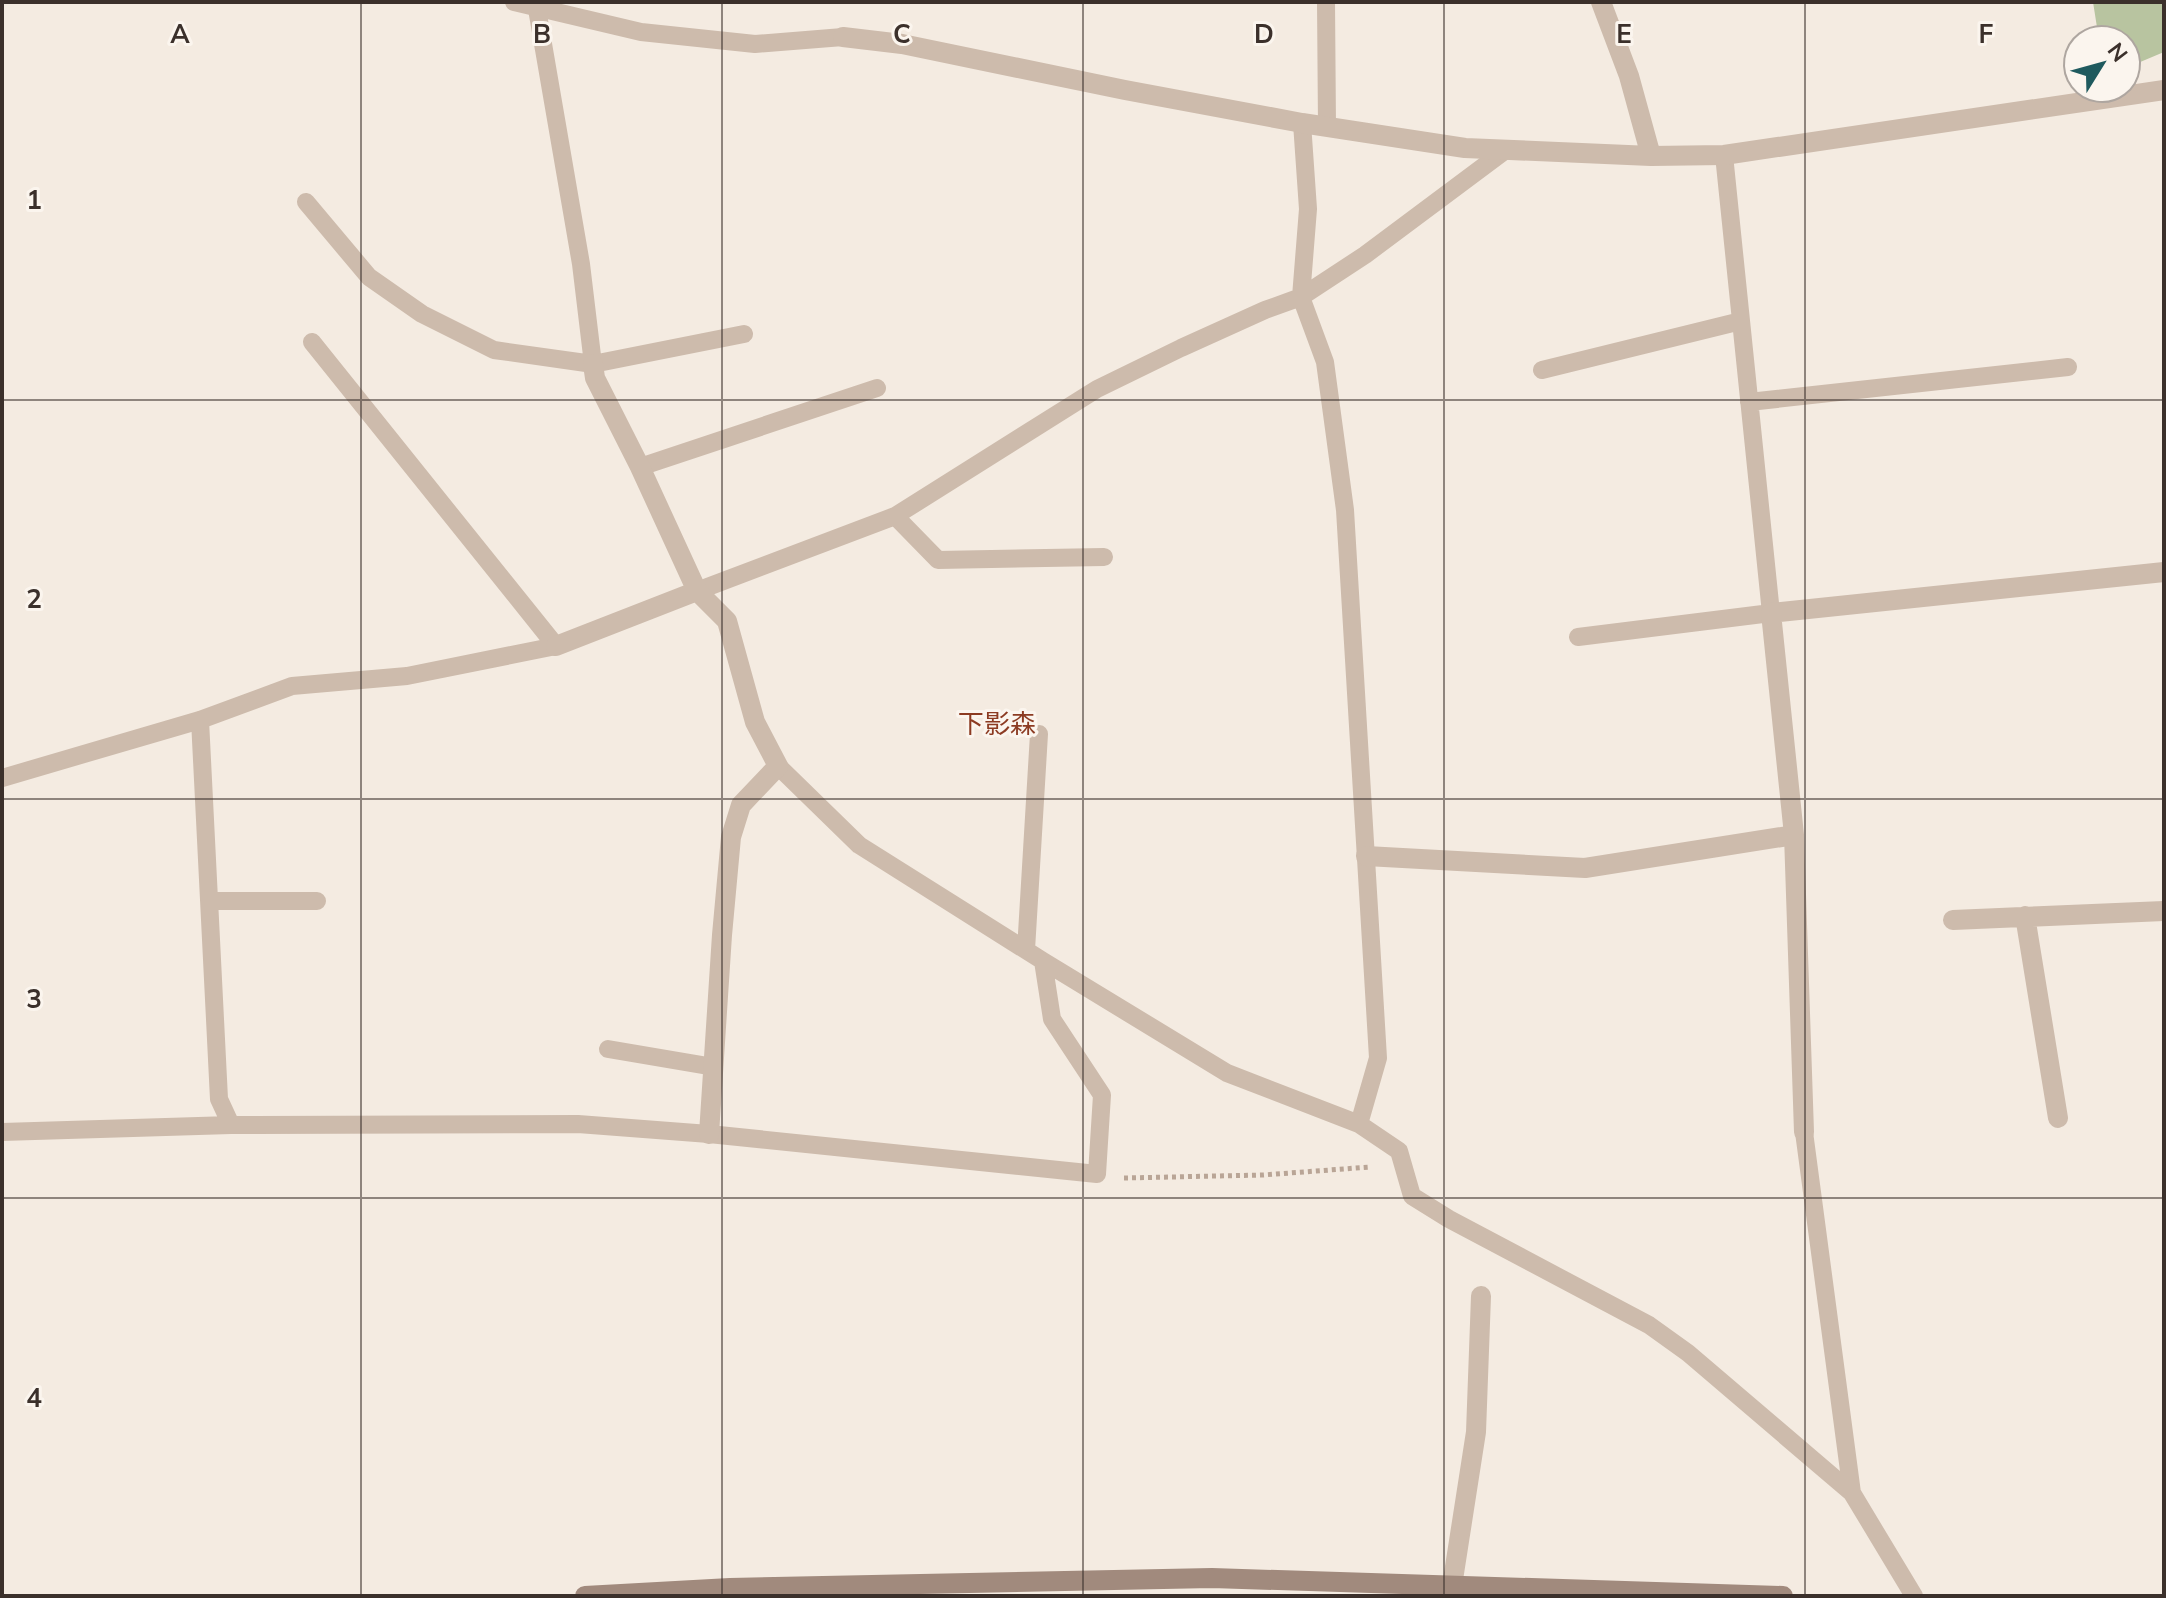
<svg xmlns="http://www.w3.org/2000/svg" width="2166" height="1598" viewBox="0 0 2166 1598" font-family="Mulish,'Noto Sans JP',sans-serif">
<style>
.green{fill:#b8c4a0}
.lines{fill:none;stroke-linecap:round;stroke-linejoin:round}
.path{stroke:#b9a596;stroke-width:5;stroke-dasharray:4 4;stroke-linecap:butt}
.lane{stroke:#cdbbac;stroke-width:18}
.street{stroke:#cdbbac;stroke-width:20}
.secondary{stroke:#a18a7d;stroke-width:20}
.grid{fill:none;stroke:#3b302b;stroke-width:2;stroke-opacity:0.55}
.labels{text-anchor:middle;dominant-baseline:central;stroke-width:6;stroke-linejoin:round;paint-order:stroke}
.quarter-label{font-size:26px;fill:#8c3b22;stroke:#fbf5ee}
.grid-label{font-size:26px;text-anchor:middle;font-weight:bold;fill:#3b302b;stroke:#fbf5ee;stroke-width:6;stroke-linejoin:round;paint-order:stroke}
</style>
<rect width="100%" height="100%" fill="#f4ebe1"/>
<!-- green -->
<path class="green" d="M2093,2H2164V52L2126,68V40H2099Z"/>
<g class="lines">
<!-- path -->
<path class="path" d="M1124,1178L1263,1175L1370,1167"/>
<!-- lane -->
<path class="lane" d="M514,2L641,32L755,44L843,37
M1326,2L1327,127
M537,9L581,264L593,364
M1302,123L1308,209L1301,297L1325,362L1345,510L1378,1058L1359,1124
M306,202L369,277L422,314L494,350L593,364L744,334
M1542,370L1741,321
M1749,402L2068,367
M640,467L877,388
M895,516L938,560L1104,557
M697,591L895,516L1097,389L1181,348L1265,310L1301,297L1365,255L1507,149
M1578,637L1771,613L1724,155
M778,766L859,845L1043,961L1227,1073L1359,1124L1399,1151L1412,1196L1449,1219L1649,1325L1688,1353L1852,1493L1914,1596
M2,778L200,720L292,686L407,676L556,646L312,342
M209,901H317
M1026,950L1039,734
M608,1049L714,1067
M231,1125L578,1124L709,1134L1097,1174L1102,1095L1052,1019L1043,961
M2,1132L231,1125L219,1099L200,720
M1804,1132L1852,1493"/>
<!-- street -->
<path class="street" d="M1601,2L1629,76L1651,156
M843,37L902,44L1125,90L1302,123L1465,148L1651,156L1724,155L2164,90
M593,364L595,378L640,467L697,591L727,621L755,722L778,766L741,805L731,837L722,935L709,1134
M556,646L697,591
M1366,856L1585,868L1794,835
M2025,916L2058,1118
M1953,920L2164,911
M1804,1132L1794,835L1771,613L2164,572
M1452,1586L1476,1432L1481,1296"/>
<!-- secondary -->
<path class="secondary" d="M585,1596L730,1588L1212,1578L1783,1596"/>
</g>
<!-- grid -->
<path class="grid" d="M361,2V1596M722,2V1596M1083,2V1596M1444,2V1596M1805,2V1596M2,400H2164M2,799H2164M2,1198H2164"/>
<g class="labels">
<!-- quarter labels -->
<g class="quarter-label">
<text x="997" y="723">下影森</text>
</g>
</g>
<g class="grid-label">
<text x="180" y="43">A</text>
<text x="542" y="43">B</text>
<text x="902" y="43">C</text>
<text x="1264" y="43">D</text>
<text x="1624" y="43">E</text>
<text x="1986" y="43">F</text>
<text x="34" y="209">1</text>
<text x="34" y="608">2</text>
<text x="34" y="1008">3</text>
<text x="34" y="1407">4</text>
</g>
<!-- border -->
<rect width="2166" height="1598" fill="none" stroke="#3b302b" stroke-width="8"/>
<!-- north arrow -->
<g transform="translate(2102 64) rotate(53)"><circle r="38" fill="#fbf5ee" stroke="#aea6a0" stroke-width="2"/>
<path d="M0-6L14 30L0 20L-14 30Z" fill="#1f5a5e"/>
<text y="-12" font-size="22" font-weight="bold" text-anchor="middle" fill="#3b302b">N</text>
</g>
</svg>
